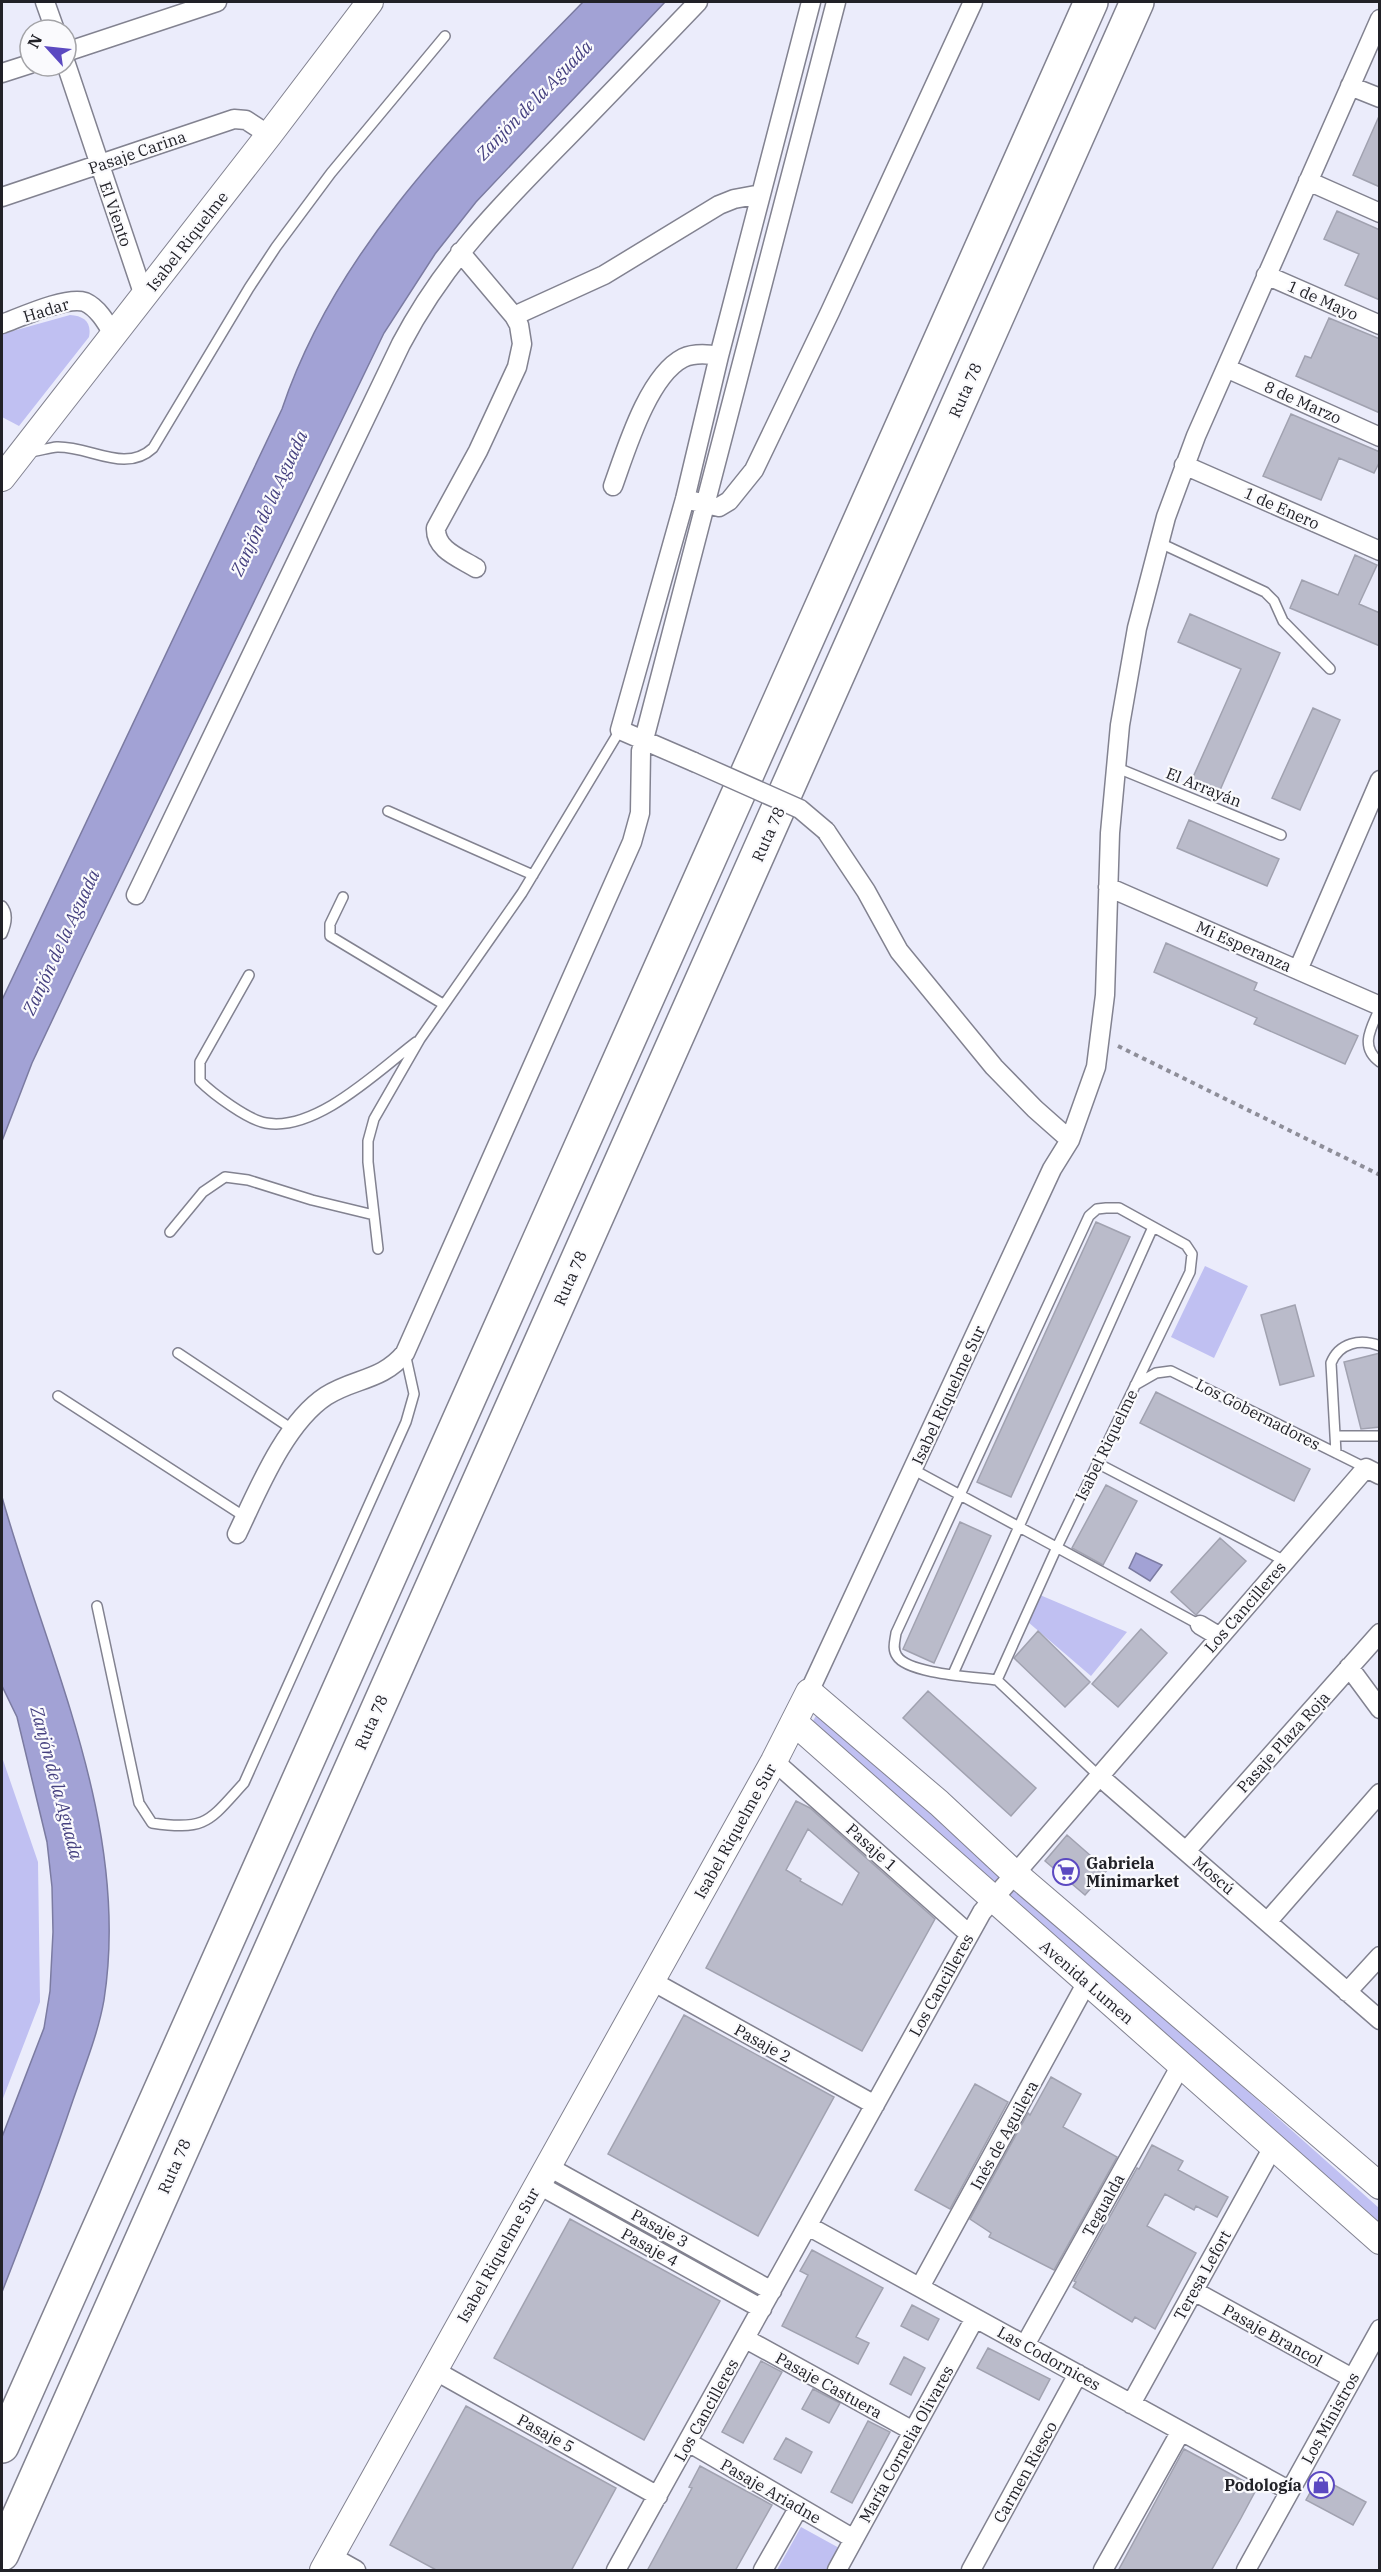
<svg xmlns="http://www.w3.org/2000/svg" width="1381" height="2572" viewBox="0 0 1381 2572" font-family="'IBM Plex Serif',serif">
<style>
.green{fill:#c0c0f2}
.water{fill:#a2a2d5;stroke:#7b7ba1;stroke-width:1.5}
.building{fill:#babbca;stroke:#a1a2b0;stroke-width:1.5;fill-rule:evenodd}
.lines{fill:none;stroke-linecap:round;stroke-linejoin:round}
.lane-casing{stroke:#828290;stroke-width:12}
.street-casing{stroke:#828290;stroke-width:21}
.secondary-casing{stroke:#828290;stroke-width:28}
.highway-casing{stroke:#828290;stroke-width:36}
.path{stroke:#8e8e99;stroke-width:4;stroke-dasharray:4.5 4.5;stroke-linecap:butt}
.lane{stroke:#fff;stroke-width:9}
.street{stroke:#fff;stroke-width:18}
.secondary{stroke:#fff;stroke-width:26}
.highway{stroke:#fff;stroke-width:33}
.street-bridge-casing{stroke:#828290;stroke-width:21;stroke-linecap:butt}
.street-bridge{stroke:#fff;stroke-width:18}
.labels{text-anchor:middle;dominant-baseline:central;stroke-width:4.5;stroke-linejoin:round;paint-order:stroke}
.street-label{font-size:16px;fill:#212127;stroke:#fafafd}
.poi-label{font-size:16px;font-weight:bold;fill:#212127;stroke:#fafafd;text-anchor:start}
.water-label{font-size:18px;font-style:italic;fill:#443f7f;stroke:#fafafd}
</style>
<rect width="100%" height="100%" fill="#ebecfb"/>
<!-- green -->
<path class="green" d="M70,315C84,316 92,322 89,337L19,426L2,417V334Z
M1205,1266L1248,1286L1214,1358L1171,1337Z
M1040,1595L1127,1632L1091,1676L1028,1622Z
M820,1709L1004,1873L991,1888L810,1726Z
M2,1757L38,1862L40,2002L2,2101Z
M1017,1886L1379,2208V2233L1005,1901Z
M801,2527L841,2549L829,2570H777Z"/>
<!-- water -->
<path class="water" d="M583,2H665L476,202L435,254L384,333L82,957L32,1063L2,1141V1000L282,409C337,245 466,122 583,2Z
M2,1497C48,1660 131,1826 104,2000C98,2034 84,2068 73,2100C51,2165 27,2228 2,2292V2137L44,2028L50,1991L53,1932L52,1887L47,1842L17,1717L2,1686Z
M1136,1553L1162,1565L1150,1581L1129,1568Z"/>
<!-- building -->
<path class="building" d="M1380,114V187L1353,175Z
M1337,211L1380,230V300L1345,285L1359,254L1324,239Z
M1329,318L1380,339V413L1296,376L1305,356L1311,358Z
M1291,414L1380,452V461L1374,473L1339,458L1321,500L1263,476Z
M1355,555L1377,565L1359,604L1380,613V646L1290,608L1302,580L1338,595Z
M1190,614L1280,653L1217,797L1190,784L1241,669L1178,642Z
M1313,708L1340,720L1300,810L1272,798Z
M1189,820L1279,859L1267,886L1177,848Z
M1166,943L1257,983L1254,990L1358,1036L1345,1064L1254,1024L1257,1018L1154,972Z
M1096,1222L1130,1237L1011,1497L977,1482Z
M1295,1305L1314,1376L1280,1385L1261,1315Z
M1380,1353V1427L1361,1429L1344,1362Z
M1156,1392L1310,1469L1294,1501L1140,1423Z
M1106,1485L1137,1501L1103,1565L1072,1548Z
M960,1522L991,1536L934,1663L903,1649Z
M1220,1538L1246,1561L1196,1615L1171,1592Z
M1141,1629L1167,1653L1118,1707L1092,1684Z
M1038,1631L1090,1682L1065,1707L1014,1658Z
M928,1691L1036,1788L1011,1816L903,1718Z
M796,1801L810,1808L935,1919L862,2051L706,1968ZM808,1829L859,1873L842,1905L800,1881L801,1879L786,1870Z
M1067,1835L1107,1870L1085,1895L1045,1861Z
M684,2015L834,2097L758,2236L608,2154Z
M1051,2077L1081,2094L1063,2127L1117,2157L1054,2270L989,2237L991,2233L970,2219L1028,2113L1030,2115Z
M975,2084L1008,2102L950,2209L915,2190Z
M1152,2145L1183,2161L1178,2170L1228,2197L1217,2217L1196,2206L1194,2210L1165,2194L1147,2226L1196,2253L1155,2329L1135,2317L1132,2322L1073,2287L1076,2282L1074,2281L1137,2168L1139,2169Z
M570,2219L720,2301L644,2440L494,2358Z
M812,2250L883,2288L856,2337L869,2343L858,2364L782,2326L808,2275L800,2271Z
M912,2305L939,2319L928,2340L901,2326Z
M988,2348L1050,2379L1039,2400L977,2368Z
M904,2357L925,2368L911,2395L890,2384Z
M761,2361L782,2372L743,2443L722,2432Z
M813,2389L840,2403L829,2423L802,2409Z
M466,2406L616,2488L571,2571H438L390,2545Z
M868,2421L890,2432L852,2503L831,2492Z
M786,2438L812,2452L801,2473L774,2459Z
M1184,2449L1257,2488L1241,2518L1211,2571H1118Z
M700,2466L772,2505L735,2571H647L692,2488L689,2487Z
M1319,2477L1366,2502L1353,2525L1306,2500Z"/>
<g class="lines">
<defs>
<path id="lane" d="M29,452C38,451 48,448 57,447C90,446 125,474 153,448L249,288L276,247L331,173L445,36
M1160,543L1265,592L1274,601L1283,621L1330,669
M1115,767L1281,835
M388,811L533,875
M343,897L330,924V936L443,1004
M2,906C9,914 6,925 2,934
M249,975L200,1062V1081C213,1094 248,1120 266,1123C316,1132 378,1071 416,1042
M1380,1008C1371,1028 1359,1047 1380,1062
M1106,1208H1119L1186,1245L1192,1254L1190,1272L1057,1547L997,1680C976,1677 908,1674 897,1656C892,1649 895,1641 896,1633L1089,1216L1097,1209Z
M170,1232L203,1192L225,1177L248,1180L312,1200L374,1215
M378,1249L368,1162V1141L374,1119L420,1039L522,893L620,730
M178,1353L292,1429
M1135,1385L1156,1373L1171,1371L1366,1468
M58,1396L245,1517
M1335,1436H1380
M1336,1453L1331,1363C1339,1343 1360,1338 1380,1346
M1097,1463L1285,1561
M914,1470L1200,1625
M97,1606L139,1803L152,1823C207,1831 209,1821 244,1783L406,1422L414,1394L405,1353
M953,1674L1153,1227
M997,1680L1099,1776"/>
<path id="street" d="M45,2L55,30
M66,52L217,2
M66,64L144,296
M2,73L30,64
M1350,86L1380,98
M1308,181L1380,213
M2,197L234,119L246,120L269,135
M460,252L514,316L519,325L522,344L517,367L478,451L436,528C435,550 460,558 476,568
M1266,275L1380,325
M514,316L604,275L719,205L734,199L761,194
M2,324C21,317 66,296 85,302C98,308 106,322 113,334
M1226,368L1380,437
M1184,465L1380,551
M613,486C626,450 648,376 683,358C694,353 708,354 719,356
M693,501L719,507L729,501L754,470L830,312L973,2
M694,762L620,730L685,499L719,356L811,2
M826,831L866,891L899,951L994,1067L1035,1109L1070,1140
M1108,887L1380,1006
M136,895L401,344C443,264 497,209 559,146C606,98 652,50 698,2
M1298,970L1380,780
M237,1534C258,1490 285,1423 326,1396C354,1378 382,1381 405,1353L632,842L640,813L641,751L836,2
M1200,1625L1220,1637
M1349,1667L1380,1709
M809,1692L1052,1169L1070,1140L1096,1067L1105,995L1110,833L1120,725L1137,628L1166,517L1196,436L1380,19
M774,1761L969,1934
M1099,1776L1380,2020
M1186,1851L1380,1633
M1267,1922L1380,1793
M652,1981L875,2105
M1347,1992L1380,1956
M547,2166L772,2291
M537,2184L762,2309
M808,2226L1290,2491
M920,2287L1087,1982
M1194,2291L1352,2378
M746,2339L913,2431
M1025,2345L1181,2065
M434,2370L658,2496
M1131,2404L1273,2147
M688,2442L854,2539
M331,2556L356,2570
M616,2570L982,1912L1366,1468L1380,1475
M763,2570L799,2507
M837,2570L975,2318
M971,2570L1078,2374
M1103,2570L1181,2431
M1246,2570L1380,2329"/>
<path id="secondary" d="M2,478L269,135L370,2
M795,1723L1380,2241
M323,2570L774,1761L809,1692L939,1803L1014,1873L1380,2186"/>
<path id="highway" d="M2,2446L1091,2
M2,2554L1137,2"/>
</defs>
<!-- lane casing -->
<use href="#lane" class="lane-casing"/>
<!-- street casing -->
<use href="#street" class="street-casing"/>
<!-- secondary casing -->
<use href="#secondary" class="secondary-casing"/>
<!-- highway casing -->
<use href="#highway" class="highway-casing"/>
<!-- path -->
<path class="path" d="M1118,1046L1380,1175"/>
<!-- lane -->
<use href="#lane" class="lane"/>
<!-- street -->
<use href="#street" class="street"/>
<!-- secondary -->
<use href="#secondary" class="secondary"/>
<!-- highway -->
<use href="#highway" class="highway"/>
<defs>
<path id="street-bridge" d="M694,762L800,809L826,831"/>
</defs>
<!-- street-bridge casing -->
<use href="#street-bridge" class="street-bridge-casing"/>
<!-- street-bridge -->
<use href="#street-bridge" class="street-bridge"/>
</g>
<!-- icons -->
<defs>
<symbol id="supermarket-ring" viewBox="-11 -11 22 22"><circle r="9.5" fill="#fafafd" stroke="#5b49c1" stroke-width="1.5"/><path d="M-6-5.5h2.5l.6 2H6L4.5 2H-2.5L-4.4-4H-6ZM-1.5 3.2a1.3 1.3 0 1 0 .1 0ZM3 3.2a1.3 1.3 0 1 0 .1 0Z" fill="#5b49c1"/></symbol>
<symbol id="shop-ring" viewBox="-11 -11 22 22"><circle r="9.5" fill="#fafafd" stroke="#5b49c1" stroke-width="1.5"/><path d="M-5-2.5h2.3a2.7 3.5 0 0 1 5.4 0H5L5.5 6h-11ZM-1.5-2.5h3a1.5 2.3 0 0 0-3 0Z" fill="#5b49c1"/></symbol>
</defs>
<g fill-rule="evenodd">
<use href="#supermarket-ring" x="1051" y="1857" width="30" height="30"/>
<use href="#shop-ring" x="1306" y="2470" width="30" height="30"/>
</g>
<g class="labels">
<!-- street labels -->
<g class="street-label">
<text transform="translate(137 152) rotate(-19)">Pasaje Carina</text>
<text transform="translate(116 214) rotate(71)">El Viento</text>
<text transform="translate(187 241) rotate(-52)">Isabel Riquelme</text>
<text transform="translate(1323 300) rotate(24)">1 de Mayo</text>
<text transform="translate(46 310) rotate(-17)">Hadar</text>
<text transform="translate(965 390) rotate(-66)">Ruta 78</text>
<text transform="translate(1303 402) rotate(24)">8 de Marzo</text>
<text transform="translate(1282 508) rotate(24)">1 de Enero</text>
<text transform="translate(1204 787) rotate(22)">El Arrayán</text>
<text transform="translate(768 834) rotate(-66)">Ruta 78</text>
<text transform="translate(1244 946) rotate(24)">Mi Esperanza</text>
<text transform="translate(570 1278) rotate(-66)">Ruta 78</text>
<text transform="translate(948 1395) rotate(-65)">Isabel Riquelme Sur</text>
<text transform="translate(1258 1414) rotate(27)">Los Gobernadores</text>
<text transform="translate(1106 1445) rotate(-64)">Isabel Riquelme</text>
<text transform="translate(1245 1607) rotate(-49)">Los Cancilleres</text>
<text transform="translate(371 1722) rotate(-66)">Ruta 78</text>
<text transform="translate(1283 1742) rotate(-48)">Pasaje Plaza Roja</text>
<text transform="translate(735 1831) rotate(-61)">Isabel Riquelme Sur</text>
<text transform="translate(872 1847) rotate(42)">Pasaje 1</text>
<text transform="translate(1214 1875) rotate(41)">Moscú</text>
<text transform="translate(1087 1982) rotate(41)">Avenida Lumen</text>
<text transform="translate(941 1985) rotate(-61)">Los Cancilleres</text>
<text transform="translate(763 2043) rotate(29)">Pasaje 2</text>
<text transform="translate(1004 2135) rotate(-61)">Inés de Aguilera</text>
<text transform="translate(174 2166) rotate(-66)">Ruta 78</text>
<text transform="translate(1103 2205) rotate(-61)">Tegualda</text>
<text transform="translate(660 2228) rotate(29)">Pasaje 3</text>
<text transform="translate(650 2247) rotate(29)">Pasaje 4</text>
<text transform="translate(498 2255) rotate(-61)">Isabel Riquelme Sur</text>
<text transform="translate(1202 2275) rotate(-61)">Teresa Lefort</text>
<text transform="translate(1273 2335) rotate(29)">Pasaje Brancol</text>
<text transform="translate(1049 2358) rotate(29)">Las Codornices</text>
<text transform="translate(829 2385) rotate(29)">Pasaje Castuera</text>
<text transform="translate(706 2410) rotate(-61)">Los Cancilleres</text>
<text transform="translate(1330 2418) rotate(-61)">Los Ministros</text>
<text transform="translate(546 2433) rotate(29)">Pasaje 5</text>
<text transform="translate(906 2444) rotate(-61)">María Cornelia Olivares</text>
<text transform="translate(1025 2472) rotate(-61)">Carmen Riesco</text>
<text transform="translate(771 2491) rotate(30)">Pasaje Ariadne</text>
</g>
<!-- poi labels -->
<g class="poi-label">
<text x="1086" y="1863">Gabriela<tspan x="1086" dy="18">Minimarket</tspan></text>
<text x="1302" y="2485" text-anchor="end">Podología</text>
</g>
<!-- water labels -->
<g class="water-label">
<text transform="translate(534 100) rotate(-46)">Zanjón de la Aguada</text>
<text transform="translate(269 503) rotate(-65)">Zanjón de la Aguada</text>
<text transform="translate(61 942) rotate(-65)">Zanjón de la Aguada</text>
<text transform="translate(57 1783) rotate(75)">Zanjón de la Aguada</text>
</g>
</g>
<!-- border -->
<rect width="1381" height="2572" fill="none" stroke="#212127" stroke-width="6"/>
<!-- north arrow -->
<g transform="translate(48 48) rotate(297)"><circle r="28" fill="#fafafd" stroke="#a3a3a7" stroke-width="1.5"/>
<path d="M0-4.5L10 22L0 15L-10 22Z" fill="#5b49c1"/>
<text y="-9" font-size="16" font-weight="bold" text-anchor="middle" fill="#212127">N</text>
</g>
</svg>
